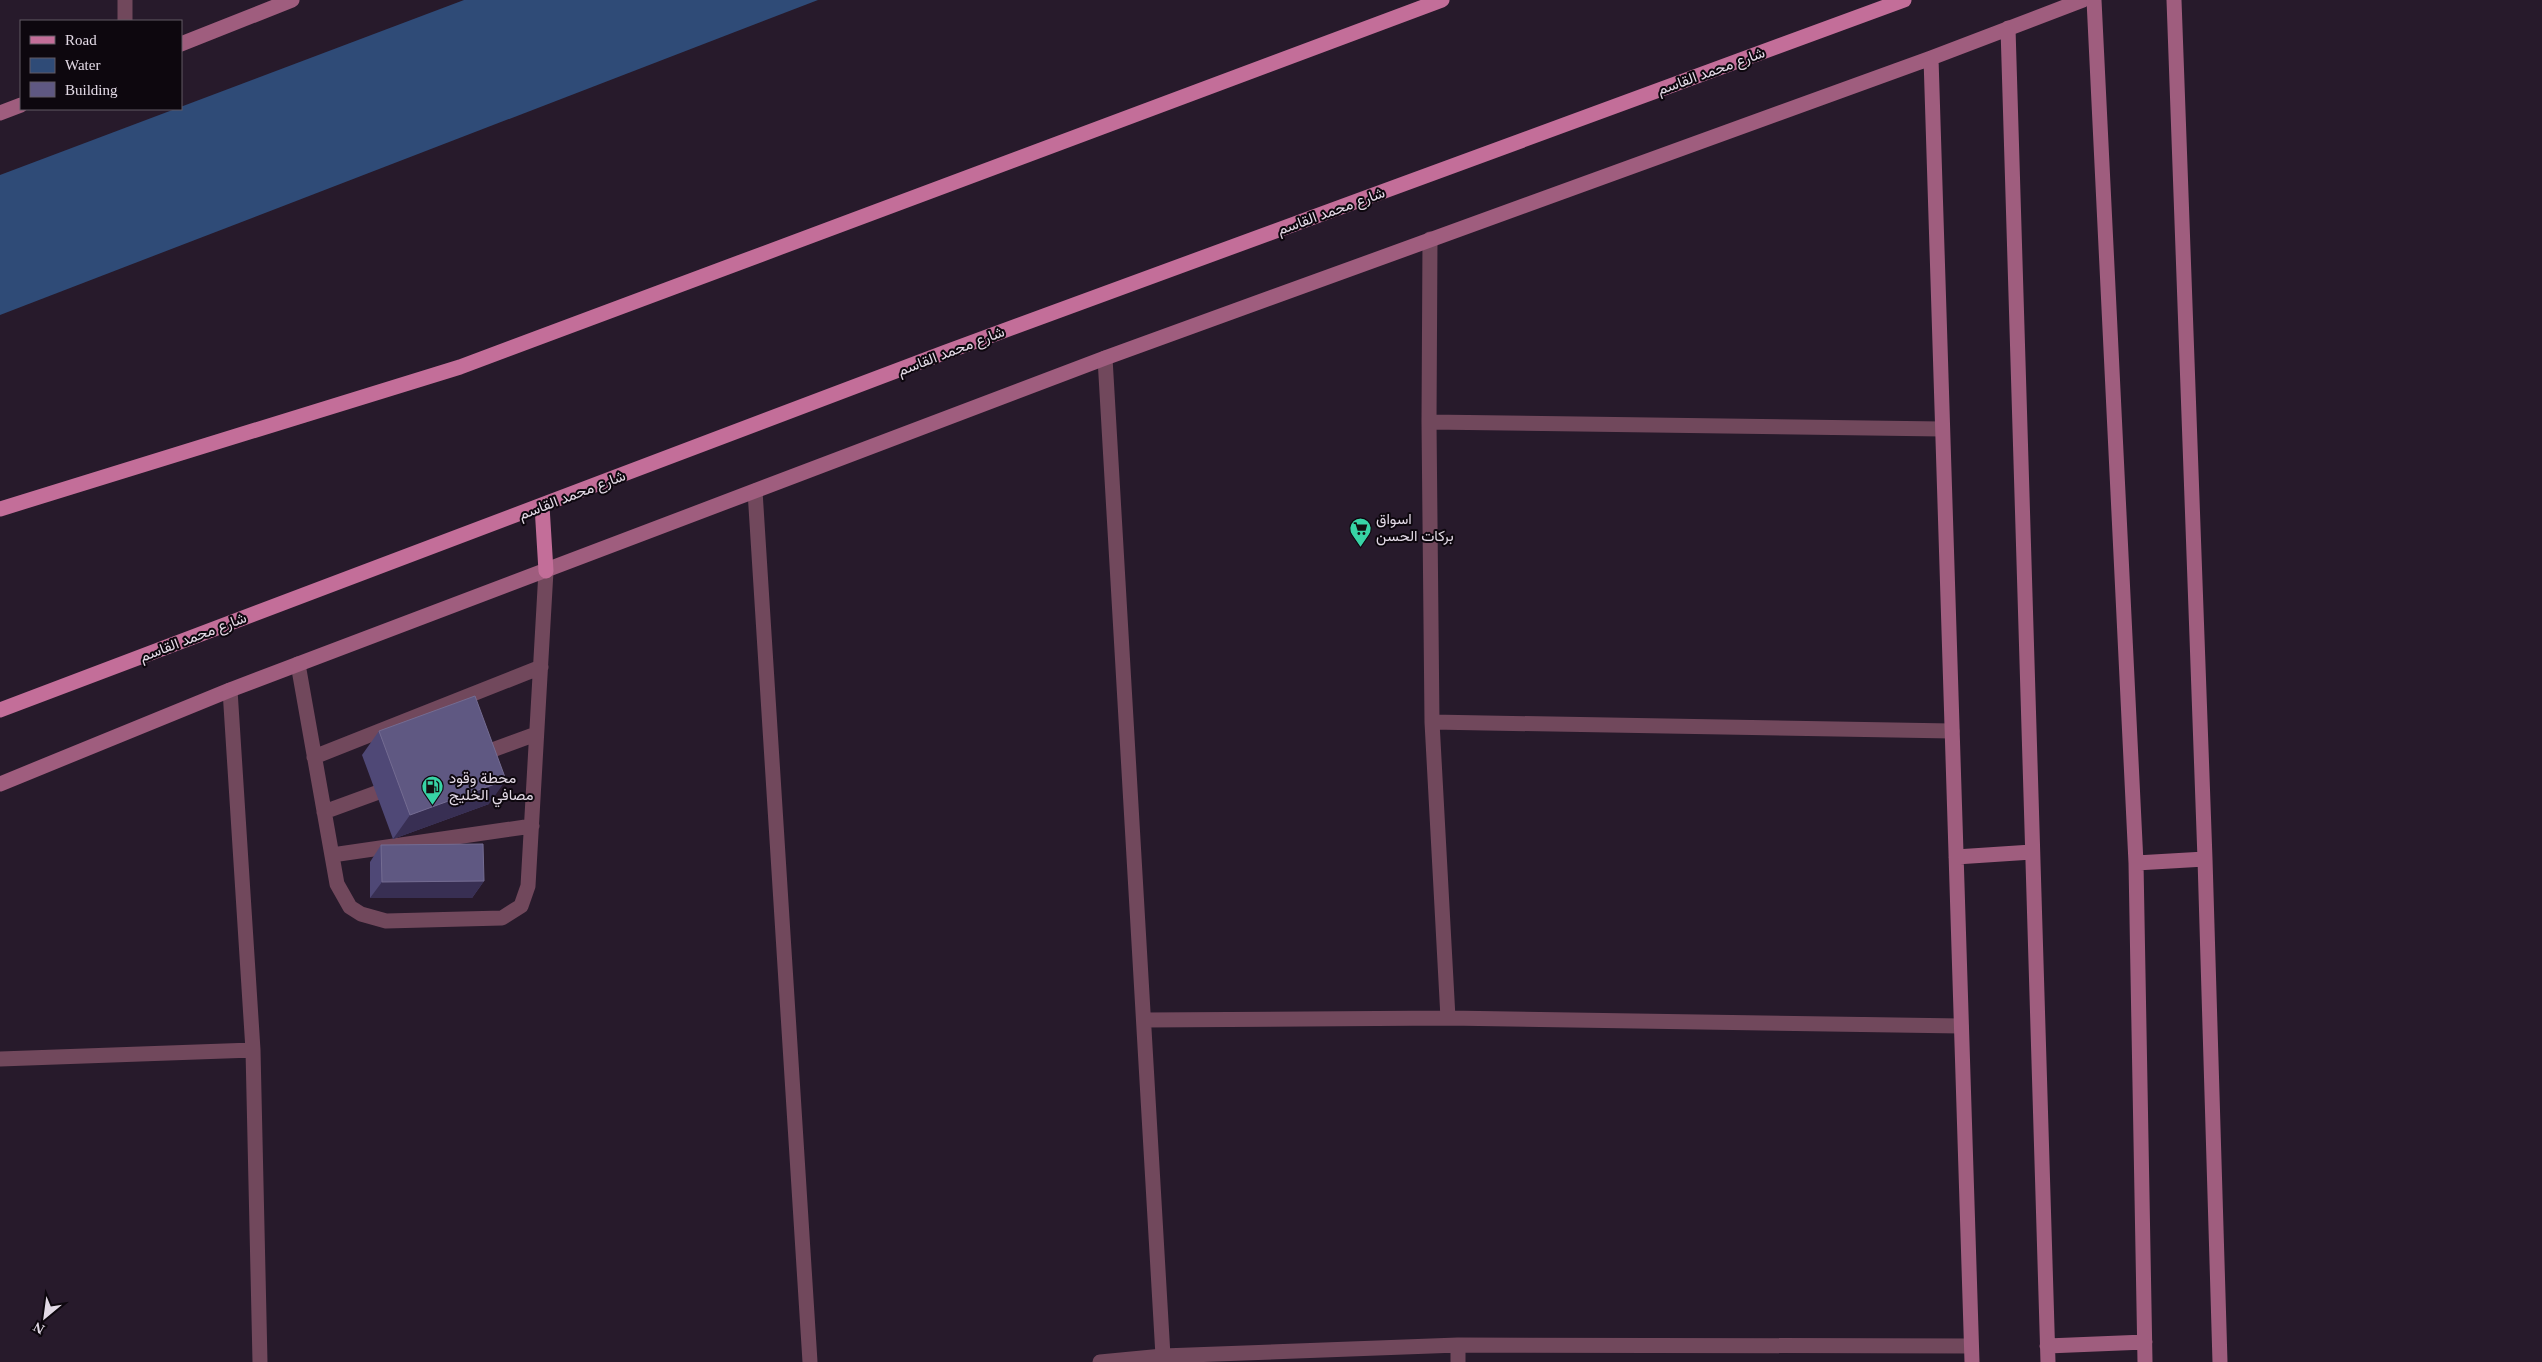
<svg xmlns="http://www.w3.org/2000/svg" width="2542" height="1362" viewBox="0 0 2542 1362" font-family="'Times New Roman',Vazirmatn,serif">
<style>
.water{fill:#2f4b77}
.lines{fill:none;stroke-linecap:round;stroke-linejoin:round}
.lane{stroke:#71485c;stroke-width:15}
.street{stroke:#71485c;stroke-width:15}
.secondary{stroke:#9f5d7e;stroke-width:15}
.primary{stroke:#c36e99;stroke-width:15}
.wall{fill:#4f4876}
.shaded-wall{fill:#382f53}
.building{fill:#5f5882;stroke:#746c92}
.labels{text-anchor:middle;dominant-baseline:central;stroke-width:4;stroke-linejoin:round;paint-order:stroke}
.street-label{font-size:15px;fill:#e3dae6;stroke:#0d070e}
.poi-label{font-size:15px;fill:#e3dae6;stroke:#0d070e;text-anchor:start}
</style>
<rect width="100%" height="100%" fill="#271a2b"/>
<!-- water -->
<path class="water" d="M464,0H818L0,315V175Z"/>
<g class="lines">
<!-- lane -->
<path class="lane" d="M298,664L337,884L350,907L361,914L386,921L502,918L521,906L528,886L546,571
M476,756L536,734
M314,757L541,667
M324,812L376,793
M332,855L532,826"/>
<!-- street -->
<path class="street" d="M125,0V21
M1430,239L1429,422L1432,722L1448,1018
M1105,358L1163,1356
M1429,422L1942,429
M755,491L810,1362
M230,690L253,1050L260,1362
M1432,722L1952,731
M1144,1020L1448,1018L1961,1026
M0,1059L253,1050
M1458,1345V1362
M1100,1362L1163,1356L1458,1345L1971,1346"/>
<!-- secondary -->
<path class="secondary" d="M2094,0L2136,863L2145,1362
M2174,0L2205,859L2220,1362
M2008,28L2048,1362
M181,44L292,0
M1931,58L1972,1362
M0,113L21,105
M0,784L230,690L1105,358L1931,58L2083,0
M1956,857L2032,852
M2136,863L2205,859
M2047,1346L2145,1342"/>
<!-- primary -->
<path class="primary" d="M542,506L546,571
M0,509L460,367L1442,0
M0,710L946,352L1904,0"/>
</g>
<!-- wall -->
<path class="wall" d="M379,731L489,804L393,839L362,755Z
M381,845L484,881L472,898H370V862Z"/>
<!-- shaded-wall -->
<path class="shaded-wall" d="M506,780L489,804L393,839L410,815Z
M484,881L472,898H370L382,882Z"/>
<!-- building -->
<path class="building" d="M475,696L506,780L410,815L379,731Z
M483,844L484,881L382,882L381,845Z"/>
<!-- icons -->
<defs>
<symbol id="supermarket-pin" viewBox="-11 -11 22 30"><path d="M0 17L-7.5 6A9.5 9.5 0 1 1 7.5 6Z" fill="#38d4a6" stroke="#0d070e"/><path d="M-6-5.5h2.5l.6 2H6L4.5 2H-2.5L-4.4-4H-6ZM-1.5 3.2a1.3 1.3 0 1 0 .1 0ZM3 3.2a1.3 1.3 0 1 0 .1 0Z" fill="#111"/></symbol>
<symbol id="fuel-pin" viewBox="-11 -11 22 30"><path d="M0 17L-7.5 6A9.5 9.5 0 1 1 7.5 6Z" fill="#38d4a6" stroke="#0d070e"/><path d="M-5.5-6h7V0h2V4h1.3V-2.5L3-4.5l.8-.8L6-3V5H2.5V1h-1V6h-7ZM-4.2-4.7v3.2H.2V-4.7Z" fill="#111"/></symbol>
</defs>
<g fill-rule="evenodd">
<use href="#supermarket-pin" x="1348" y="516" width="25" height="34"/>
<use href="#fuel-pin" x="420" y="774" width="25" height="34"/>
</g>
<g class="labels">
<!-- street labels -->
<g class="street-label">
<text transform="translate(1711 71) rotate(-20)">شارع محمد القاسم</text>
<text transform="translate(1331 211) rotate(-20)">شارع محمد القاسم</text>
<text transform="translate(951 351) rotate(-21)">شارع محمد القاسم</text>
<text transform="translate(572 495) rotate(-21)">شارع محمد القاسم</text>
<text transform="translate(193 637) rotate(-21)">شارع محمد القاسم</text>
</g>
<!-- poi labels -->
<g class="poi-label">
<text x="1376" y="519">اسواق<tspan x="1376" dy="17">بركات الحسن</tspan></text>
<text x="449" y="778">محطة وقود<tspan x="449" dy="17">مصافي الخليج</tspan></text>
</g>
</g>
<!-- legend -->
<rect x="20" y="20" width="162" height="90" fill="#0d070e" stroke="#635b64"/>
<rect x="30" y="36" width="25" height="8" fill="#c36e99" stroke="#635b64"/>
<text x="65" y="45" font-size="15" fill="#e3dae6">Road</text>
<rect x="30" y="58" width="25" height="15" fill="#2f4b77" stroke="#635b64"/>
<text x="65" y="70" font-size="15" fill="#e3dae6">Water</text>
<rect x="30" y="82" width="25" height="15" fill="#5f5882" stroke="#635b64"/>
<text x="65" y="95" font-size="15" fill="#e3dae6">Building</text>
<!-- north arrow -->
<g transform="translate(45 1317) rotate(209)" stroke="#0d070e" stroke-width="4" paint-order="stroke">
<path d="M0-4L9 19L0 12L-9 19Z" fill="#e3dae6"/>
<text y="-8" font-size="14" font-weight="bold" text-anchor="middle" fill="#e3dae6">N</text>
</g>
</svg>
